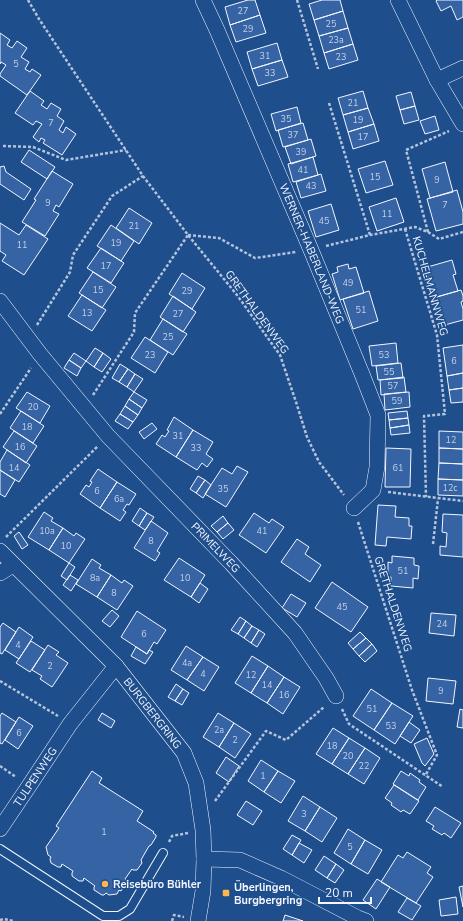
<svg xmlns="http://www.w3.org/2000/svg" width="463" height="921" viewBox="0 0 463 921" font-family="'Nunito Sans',sans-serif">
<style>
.building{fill:#3563a3;stroke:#f2f6ff}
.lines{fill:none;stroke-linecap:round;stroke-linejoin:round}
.service-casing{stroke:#f2f6ff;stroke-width:10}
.minor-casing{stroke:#f2f6ff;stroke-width:16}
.path{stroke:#b3c4dc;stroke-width:2.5;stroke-dasharray:3 2;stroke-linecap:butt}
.service{stroke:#1f4e8c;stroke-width:8}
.minor{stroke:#1f4e8c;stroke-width:15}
.poi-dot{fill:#ffb74d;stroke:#1f4e8c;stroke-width:1.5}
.labels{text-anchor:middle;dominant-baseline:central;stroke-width:3;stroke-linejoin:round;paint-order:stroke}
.number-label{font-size:9px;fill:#c3d1e8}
.street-label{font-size:11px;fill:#f2f6ff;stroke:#1f4e8c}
.poi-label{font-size:11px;font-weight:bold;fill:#f2f6ff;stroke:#1f4e8c;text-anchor:start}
</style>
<rect width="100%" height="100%" fill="#1f4e8c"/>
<!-- building -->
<path class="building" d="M248,0H255L260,15L230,25L225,7Z
M322,0H340L343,11L314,20L309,4Z
M437,0H463V17L457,20L451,6L441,11L436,1Z
M343,11L348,28L319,36L314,20Z
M260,15L266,33L236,42L230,25Z
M348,28L353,44L324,53L319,36Z
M0,33L10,40L7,45L12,48L17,41L27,48L21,57L29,62L25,69L30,72L32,69L41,75L27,95L0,76V74L6,65L1,62L0,64Z
M277,43L282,60L252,69L247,52Z
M353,44L358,60L329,69L324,53Z
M282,60L288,77L258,86L252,69Z
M30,91L44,101L41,105L47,109L51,103L61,109L57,116L64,121L59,130L63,133L66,127L76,134L62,155L43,143L45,140L41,138L39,142L33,137L42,124L36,121L33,125L15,113Z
M363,91L368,108L343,115L338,98Z
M411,92L415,106L400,110L396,96Z
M415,106L419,120L404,124L400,110Z
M297,107L301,123L276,131L271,114Z
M368,108L374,124L348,132L343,115Z
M435,116L439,130L425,134L420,121Z
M303,123L308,140L283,147L278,130Z
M374,124L379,141L353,149L348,132Z
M311,139L316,156L291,164L285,147Z
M29,150L55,167L47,179L21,162Z
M313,157L318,175L293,182L288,164Z
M385,161L393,185L366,193L358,169Z
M445,162L453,192L430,198L422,169Z
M4,166L6,172L31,189L24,200L0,184V167Z
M52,171L73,184L59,207L56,205L53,211L59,214L45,236L22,222L36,200L34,199Z
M321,174L326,191L301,198L296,182Z
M457,190L463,212V224L436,231L427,199Z
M396,198L404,222L377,231L369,207Z
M331,204L339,230L316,237L308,211Z
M129,208L152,223L139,244L116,228Z
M0,223L19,235L26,225L48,239L24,275L2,261L6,255L0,251Z
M111,225L134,241L121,261L97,246Z
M101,248L124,263L111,283L87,268Z
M452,260L456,274L453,275L458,291L433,298L424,268Z
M348,264L349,269L356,267L364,293L340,300L332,274L338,272L337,267Z
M93,272L116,287L102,308L79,293Z
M182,273L205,288L192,309L169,294Z
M461,290L463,296V301L461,302L463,309V320L441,326L433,298Z
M369,291L378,321L353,329L343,299Z
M82,295L106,310L92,331L68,316Z
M173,296L196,312L183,332L160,317Z
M163,319L187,334L173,355L150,340Z
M145,337L168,352L155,373L131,358Z
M396,343L398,363L372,366L369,346Z
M463,345V373L447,376L443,348Z
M95,348L103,353L94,367L86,361Z
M74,353L86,361L81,368L69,360Z
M103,353L111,359L102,372L94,367Z
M69,360L81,368L77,376L64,368Z
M401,363L403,378L378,380L376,366Z
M120,364L128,369L119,382L112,378Z
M128,369L135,374L127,387L119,382Z
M463,373V388L449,390L447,376Z
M135,374L143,379L134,392L127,387Z
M404,377L406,392L381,395L380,380Z
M463,388V402L451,403L449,390Z
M27,392L50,406L40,423L16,408Z
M134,392L147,400L142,408L129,399Z
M409,392L410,407L385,410L384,394Z
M129,399L142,408L138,415L125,406Z
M125,406L138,415L133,422L120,414Z
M21,411L44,426L33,443L10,428Z
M407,411L408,418L389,420L388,413Z
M120,414L133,422L128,429L115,421Z
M174,417L193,430L176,457L156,444L162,435L165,437L169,431L167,430Z
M408,418L409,425L390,428L389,420Z
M152,423L157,429L144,439L139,432Z
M409,425L410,433L391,435L390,428Z
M193,430L213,442L206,454L213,459L207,467L202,463L197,470L176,457Z
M14,431L37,446L26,463L3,447Z
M439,431L463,432V449L439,448Z
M386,448L411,449L410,487H385Z
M439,448L463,449V464L439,463Z
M7,450L30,465L19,482L0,470V462Z
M439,463L463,464V480L438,479Z
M237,466L248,472L226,507L205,494L222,468L232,474Z
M98,469L117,482L100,508L80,494L86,485L89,487L92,482L90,481Z
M0,470L15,480L5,497L0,494Z
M198,476L205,480L196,493L190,489Z
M438,479L463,480V496L438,495Z
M205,480L211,485L203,498L196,493Z
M117,482L136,494L129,505L127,504L123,510L126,512L120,521L100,508Z
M378,505L396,506L395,517L409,518V526H412L411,539L387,537L386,546L375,545Z
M140,508L147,513L139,526L132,521Z
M44,512L53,518L51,521L63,528L49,550L28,537Z
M147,513L154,517L145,530L139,526Z
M254,513L269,523L272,519L284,527L266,553L239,535Z
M443,514L463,515V557L440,555V546L446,547L447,533L442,532Z
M223,516L228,523L217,532L211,526Z
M151,521L168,533L157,551L160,553L155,561L134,548Z
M228,523L234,530L223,539L217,532Z
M63,528L74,536L76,533L85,539L69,563L49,550Z
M19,532L28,545L22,549L14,536Z
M297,539L309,547L305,554L321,565L310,582L281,562Z
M392,556L414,558V565L419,566L418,579L413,578V588L391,586V577H388V562L392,563Z
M179,558L205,575L191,597L164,580Z
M92,559L101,565L99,568L111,575L97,597L76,584Z
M69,563L75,567L67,580L61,576Z
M70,575L78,580L71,591L63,585Z
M111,575L122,583L124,580L133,586L117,610L97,597Z
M332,582L368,607L351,632L315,608Z
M200,583L208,589L199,603L191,597Z
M291,594L306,603L297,617L282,608Z
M112,610L119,616L110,627L102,621Z
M137,611L166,630L157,644L154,642L147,654L121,637Z
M431,613L456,615L454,636L429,633Z
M240,617L246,621L238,634L231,630Z
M246,621L252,626L244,638L238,634Z
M3,623L16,632L2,654L0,653V627Z
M252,626L259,630L251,643L244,638Z
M19,627L33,637L19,659L5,650Z
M259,630L265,634L257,647L251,643Z
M360,632L366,638L353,649L348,643Z
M366,638L372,644L359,656L353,649Z
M31,641L45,650L30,672L16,663Z
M372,644L377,651L365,662L359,656Z
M48,645L59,652L56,655L68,663L52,687L40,679L42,676L32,670Z
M186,646L203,657L187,680L171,670Z
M136,647L147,654L149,650L153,652L145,664L131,656Z
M252,656L268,666L251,693L235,683Z
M203,657L219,667L204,691L187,680Z
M268,666L284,677L267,703L251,693Z
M284,677L300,687L283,714L267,703Z
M428,678L456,681L453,704L426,701Z
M176,684L183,689L175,701L168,697Z
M183,689L189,693L182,705L175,701Z
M371,689L392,703L374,730L353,716Z
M392,703L413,716L395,744L374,730Z
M460,709L463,710V728L457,727Z
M2,713L16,722L2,744L0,743V716Z
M102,713L115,721L111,728L98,720Z
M218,713L234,723L219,747L203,737Z
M19,717L33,726L18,749L5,740Z
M409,722L420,730L411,743L400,736Z
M234,723L251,734L235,758L219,747Z
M333,728L349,738L332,764L316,754Z
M349,738L365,748L348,774L332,764Z
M427,738L434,754L425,766L422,763L414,744Z
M365,748L380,758L364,784L348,774Z
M226,757L239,766L229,782L216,773Z
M261,760L278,771L264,792L248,781Z
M92,771L102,778L99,783L143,811L137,821L154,832L153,833L156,835V837L151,845L149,846L141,860L142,863L137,870H133L132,869L125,879L128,881L121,891L119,890L117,894L109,895L106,893L104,895H102L94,890V887L95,886L84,878L83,881H79L72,876V873L73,871L62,864L61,867H58L51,863L50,859L51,857L48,855L46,847L59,828L56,826Z
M278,771L295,781L281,803L264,792Z
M401,771L409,776L410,773L420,780L419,782L426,787L418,800L393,784Z
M394,785L419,801L410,814L403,810L401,812L391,805L392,803L385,798Z
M303,796L320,807L305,831L288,821Z
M246,801L262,811L253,825L237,815Z
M320,807L337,818L322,842L305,831Z
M435,807L461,823L451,838L444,833L442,835L432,829L434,826L426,821Z
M348,829L365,840L351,864L334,853Z
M292,835L301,840L292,855L283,849Z
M365,840L382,850L368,874L351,864Z
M299,843L312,850L304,863L292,855Z
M407,852L431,867L427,873L433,877L416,903L381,882L398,855L403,858Z
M324,856L336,864L327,878L315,870Z
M336,864L344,870L335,883L327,878Z
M377,879L390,887L376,909L363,900Z
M463,886V907L459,887Z
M456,897L458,914L441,916L439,900Z
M407,898L421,906L412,920L398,912Z
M285,915L303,921H283Z"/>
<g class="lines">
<defs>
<path id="service" d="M0,849L103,916H119L130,909L163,853"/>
<g id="minor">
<path id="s1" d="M203,0L217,30L311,250L362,374L378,415L377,467L373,490L354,508"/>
<path d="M398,0L437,80L463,124"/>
<path d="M437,80L463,68"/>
<path id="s2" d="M0,301L40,354L108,436L231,563L295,633L326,678L336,696"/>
<path id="s3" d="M0,551L116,666L184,753L196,783L203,830L204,859L203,891L198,921"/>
<path d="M0,573L13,565"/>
<path id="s4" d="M0,829L29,786L70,724L116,666"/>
<path d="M204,859L240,860L281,878L358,918L366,921"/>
</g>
</defs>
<!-- service casing -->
<use href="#service" class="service-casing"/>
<!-- minor casing -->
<use href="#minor" class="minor-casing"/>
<!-- path -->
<path class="path" d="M28,0L39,19L143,176L188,235L237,295L280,355L296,402L307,437L319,462L344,495
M297,0L318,69
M329,103L370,235
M3,146L33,147L66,160L126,150
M405,229L437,335L445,414L424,416L426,497
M428,232L406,150L449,131
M188,235L219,238L255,258L296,252
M326,246L370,235L415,227L428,232L439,239L463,232
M37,325L70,272L73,255L112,196L143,176
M93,395L134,332L135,313L188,235
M0,414L31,368
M388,492L463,501
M358,522L412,690L437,755L425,776
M6,537L98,446
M433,544L438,499
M0,681L58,716
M342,709L349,724L443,787
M0,766L16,777
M215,801L266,731L286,740L324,707
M169,842L172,836L188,833
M0,920L4,919L14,921
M172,921L174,915L184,917"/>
<!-- service -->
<use href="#service" class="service"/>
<!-- minor -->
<use href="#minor" class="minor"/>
</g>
<!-- markers -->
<g class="poi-dot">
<circle cx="105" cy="884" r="4"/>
<rect x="222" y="889" width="8" height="8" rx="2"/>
</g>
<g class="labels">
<!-- number labels -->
<g class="number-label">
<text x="243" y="11">27</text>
<text x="331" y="24">25</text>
<text x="248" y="29">29</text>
<text x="336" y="40">23a</text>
<text x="265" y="56">31</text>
<text x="341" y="57">23</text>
<text x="16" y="64">5</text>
<text x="270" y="73">33</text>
<text x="353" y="103">21</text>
<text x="286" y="119">35</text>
<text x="358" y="120">19</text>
<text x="51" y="123">7</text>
<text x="293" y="135">37</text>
<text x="363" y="137">17</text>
<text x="301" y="152">39</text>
<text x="303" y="170">41</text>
<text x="375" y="177">15</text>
<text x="437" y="180">9</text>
<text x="311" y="186">43</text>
<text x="48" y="203">9</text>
<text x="445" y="205">7</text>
<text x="387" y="214">11</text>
<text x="324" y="221">45</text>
<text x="134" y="226">21</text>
<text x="116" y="243">19</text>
<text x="22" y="245">11</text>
<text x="106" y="266">17</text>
<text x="348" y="283">49</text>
<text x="98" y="290">15</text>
<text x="187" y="291">29</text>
<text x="361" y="310">51</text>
<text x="87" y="313">13</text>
<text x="178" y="314">27</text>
<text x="168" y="337">25</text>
<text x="150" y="355">23</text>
<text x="384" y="355">53</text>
<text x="454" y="361">6</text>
<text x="389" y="372">55</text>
<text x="393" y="386">57</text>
<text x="397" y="401">59</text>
<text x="33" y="407">20</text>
<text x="27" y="427">18</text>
<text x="178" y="436">31</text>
<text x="451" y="440">12</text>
<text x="20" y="447">16</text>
<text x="196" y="448">33</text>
<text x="14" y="468">14</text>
<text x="398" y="468">61</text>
<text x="450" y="488">12c</text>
<text x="223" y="489">35</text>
<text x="97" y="491">6</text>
<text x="119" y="499">6a</text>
<text x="47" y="531">10a</text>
<text x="262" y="531">41</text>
<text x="151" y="541">8</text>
<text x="66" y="546">10</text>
<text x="403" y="571">51</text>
<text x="95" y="578">8a</text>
<text x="185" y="578">10</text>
<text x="114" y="593">8</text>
<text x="342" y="607">45</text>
<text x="442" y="624">24</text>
<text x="144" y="634">6</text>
<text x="18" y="645">4</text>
<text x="187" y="663">4a</text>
<text x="50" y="666">2</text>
<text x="203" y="674">4</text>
<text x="251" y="675">12</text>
<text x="267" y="685">14</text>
<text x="441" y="691">9</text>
<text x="284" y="695">16</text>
<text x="372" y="709">51</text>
<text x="391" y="726">53</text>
<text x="219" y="730">2a</text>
<text x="19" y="733">6</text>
<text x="235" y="740">2</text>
<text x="332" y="746">18</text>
<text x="348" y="756">20</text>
<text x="364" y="766">22</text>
<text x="263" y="776">1</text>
<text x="304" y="814">3</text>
<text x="104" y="832">1</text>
<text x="350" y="847">5</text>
</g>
<!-- street labels -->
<g class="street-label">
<text stroke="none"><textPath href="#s1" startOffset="276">WERNER-HABERLAND-WEG</textPath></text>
<text transform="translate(430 286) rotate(74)">KUCHELMANNWEG</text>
<text transform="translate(257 312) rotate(54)">GRETHALDENWEG</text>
<text stroke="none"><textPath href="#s2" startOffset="328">PRIMELWEG</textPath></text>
<text transform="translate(393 604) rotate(72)">GRETHALDENWEG</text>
<text stroke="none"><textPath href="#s3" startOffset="223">BURGBERGRING</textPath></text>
<text stroke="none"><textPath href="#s4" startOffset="63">TULPENWEG</textPath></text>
</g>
<!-- poi labels -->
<g class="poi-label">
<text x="113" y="884">Reisebüro Bühler</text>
<text x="234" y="887">Überlingen,<tspan x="234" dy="13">Burgbergring</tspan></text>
</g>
</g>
<!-- scale -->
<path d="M319 897v6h52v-6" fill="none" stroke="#f2f6ff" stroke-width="2"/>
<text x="325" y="897" font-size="12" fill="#f2f6ff" stroke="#1f4e8c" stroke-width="3" paint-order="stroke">20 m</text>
</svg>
